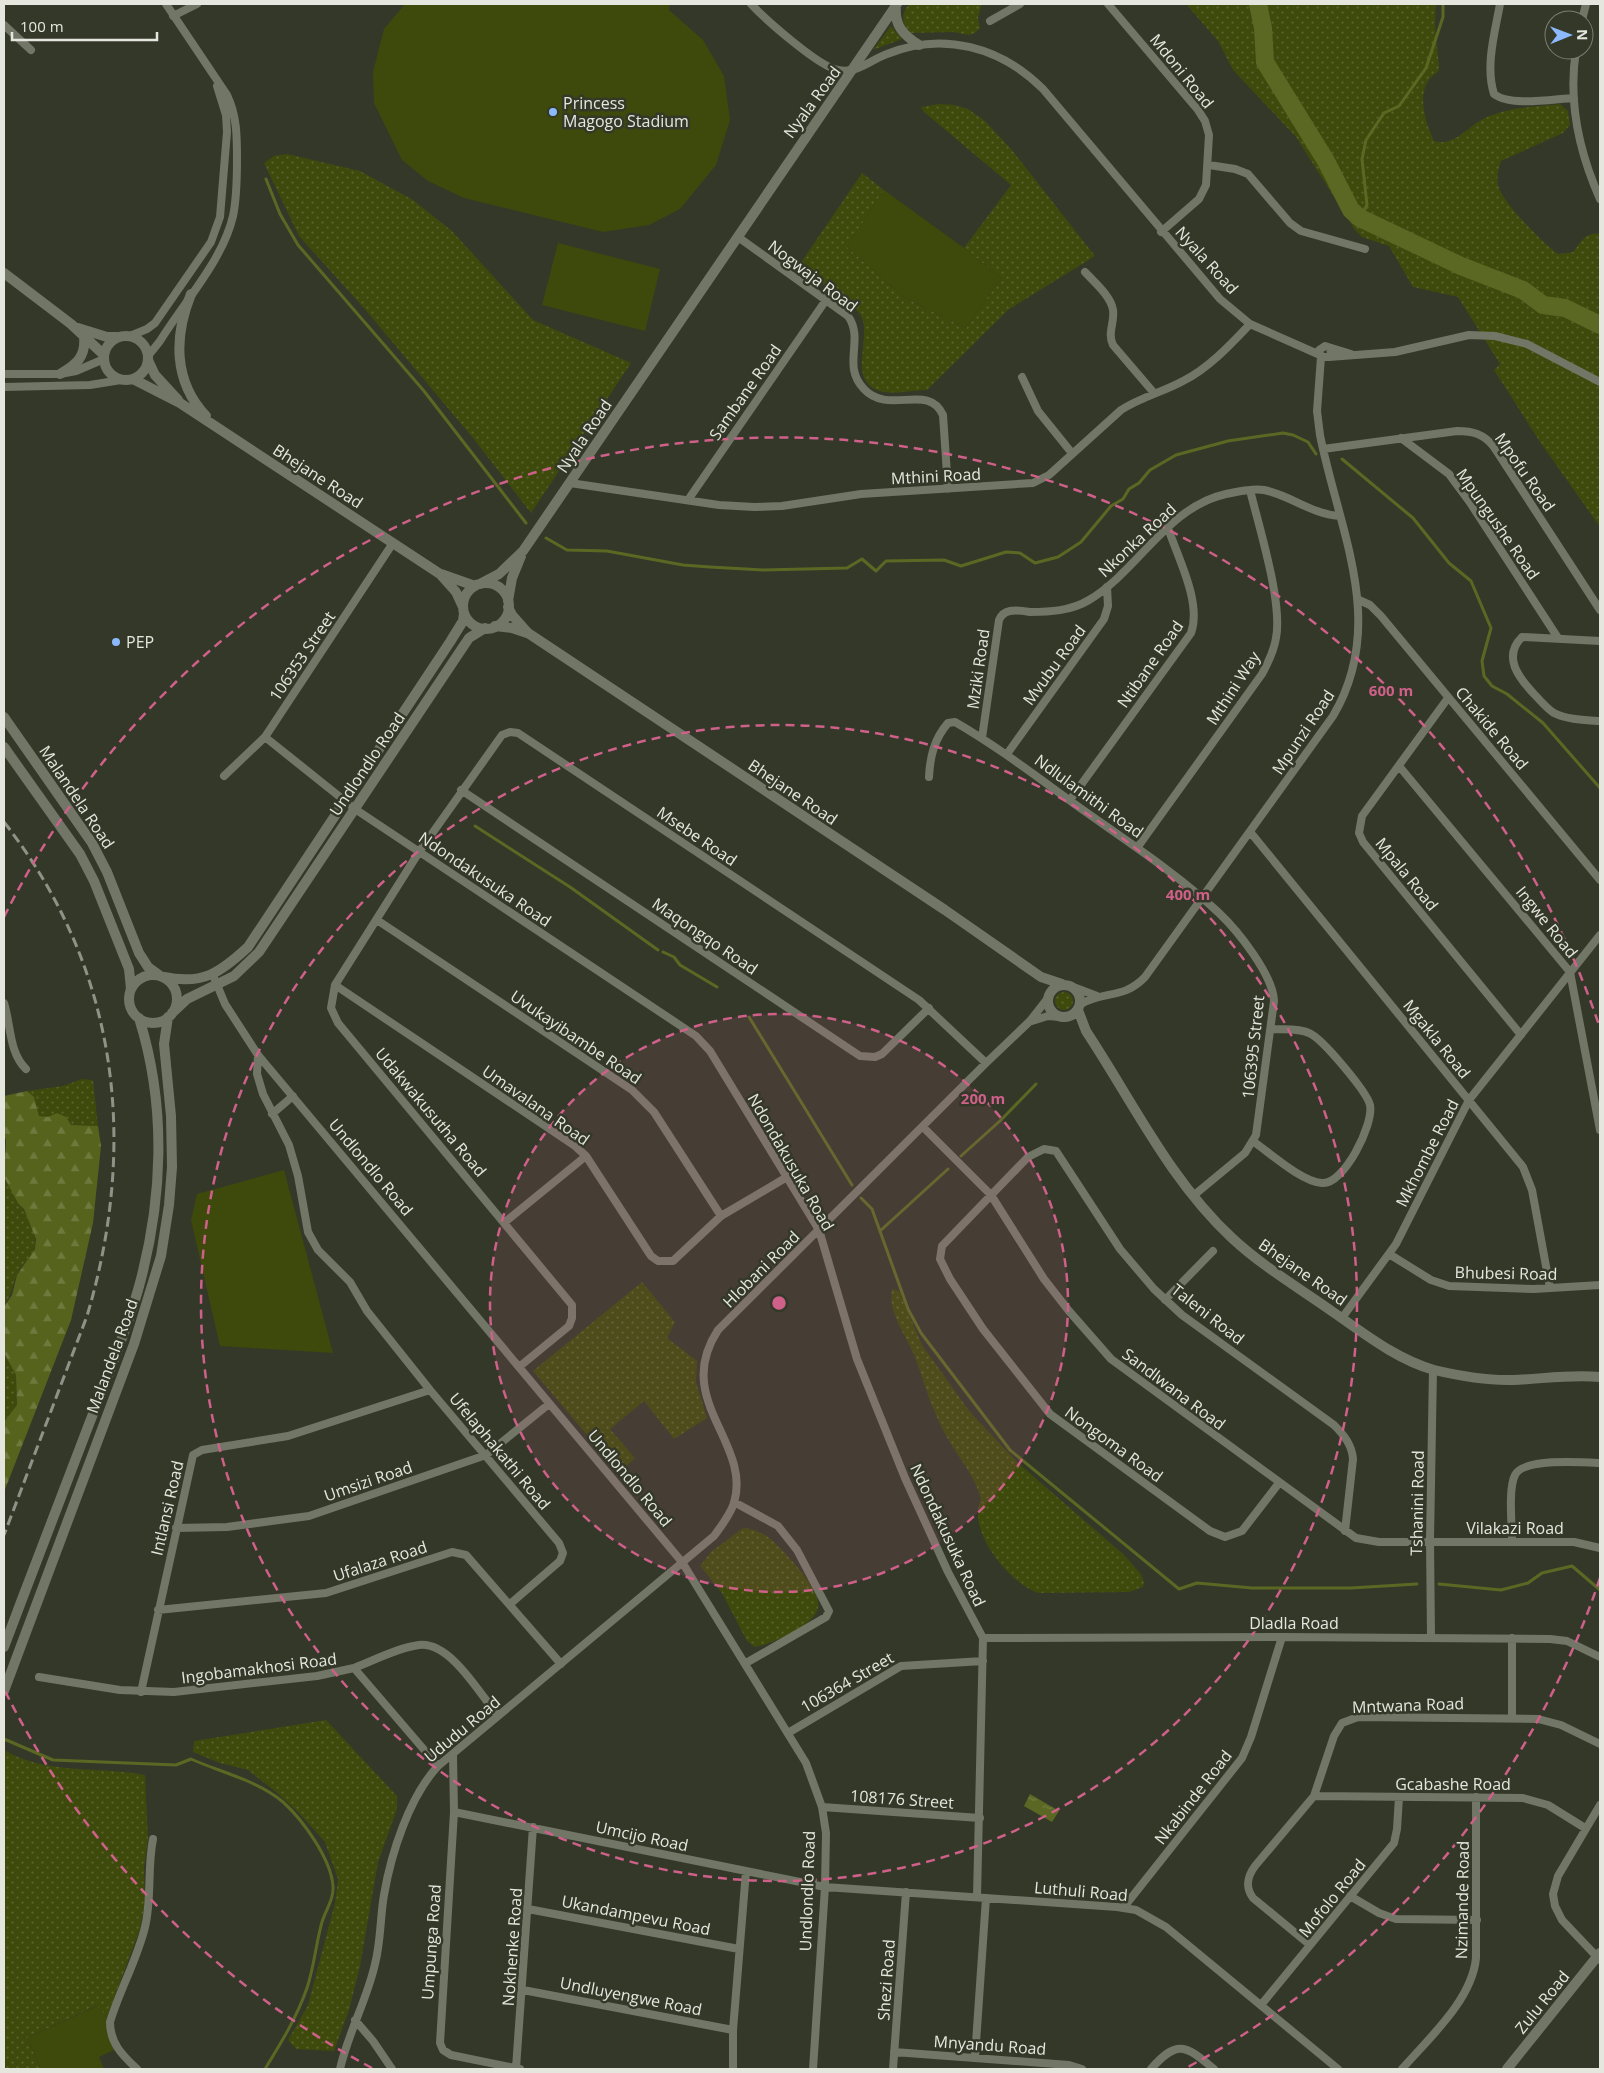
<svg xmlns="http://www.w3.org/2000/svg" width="1604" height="2073" viewBox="0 0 1604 2073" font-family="'Open Sans',sans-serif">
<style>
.grass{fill:url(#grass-dots)}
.forest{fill:url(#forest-firs)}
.pitch{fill:#3e490c}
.water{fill:url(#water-ripples)}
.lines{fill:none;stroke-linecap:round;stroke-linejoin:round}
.stream{stroke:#5b6823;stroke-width:3}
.river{stroke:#5b6823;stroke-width:18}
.street{stroke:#727666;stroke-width:8}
.secondary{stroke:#727666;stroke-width:10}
.rail{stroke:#8f9286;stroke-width:3;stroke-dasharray:10 5;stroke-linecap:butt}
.ring{fill:none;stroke:#ce6089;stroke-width:2.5;stroke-dasharray:9 6}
.poi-dot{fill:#8cb9fc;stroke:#343829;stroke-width:2}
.labels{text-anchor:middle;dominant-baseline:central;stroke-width:5;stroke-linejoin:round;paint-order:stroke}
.street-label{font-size:16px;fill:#e5e7de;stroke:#343829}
.poi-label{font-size:16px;fill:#e5e7de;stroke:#343829;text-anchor:start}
.centre{fill:#ce6089;stroke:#343829;stroke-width:2.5}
.ring-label{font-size:15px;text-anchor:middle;font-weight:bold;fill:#ce6089;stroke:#343829;stroke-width:5;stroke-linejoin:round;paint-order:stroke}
</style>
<defs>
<pattern id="grass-dots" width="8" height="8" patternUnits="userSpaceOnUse" patternTransform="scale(1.25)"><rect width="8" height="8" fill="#3e490c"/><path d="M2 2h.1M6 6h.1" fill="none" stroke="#5a632f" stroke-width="1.8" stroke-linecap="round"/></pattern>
<pattern id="forest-firs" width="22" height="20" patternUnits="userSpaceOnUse" patternTransform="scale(1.25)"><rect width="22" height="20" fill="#56631d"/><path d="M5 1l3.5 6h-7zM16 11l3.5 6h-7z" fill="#6e793d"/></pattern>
<pattern id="water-ripples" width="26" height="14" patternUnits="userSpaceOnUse" patternTransform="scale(1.25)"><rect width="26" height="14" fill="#5b6823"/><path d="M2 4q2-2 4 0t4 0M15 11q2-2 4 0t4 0" fill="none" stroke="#727e42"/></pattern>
</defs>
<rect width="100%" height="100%" fill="#343829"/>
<!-- grass -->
<path class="grass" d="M909,4H982L978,18L980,28L975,33L969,35L953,32L911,33C901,24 901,14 909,4Z
M1186,4H1436L1435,25L1439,67L1438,72C1414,85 1424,120 1434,141C1453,147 1468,127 1483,119C1505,107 1535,107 1560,104L1568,111L1570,125L1563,133L1501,161C1498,169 1496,179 1499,188C1504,204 1544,244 1558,254L1573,252C1581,242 1586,231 1600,234V527L1540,442L1494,370L1500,364L1458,297L1413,287L1389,246L1362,237L1355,230L1296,137L1233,70L1218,41Z
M891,26L902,39L873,50Z
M939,104L954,105L968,109L985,121L1011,149L1095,256L1008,310L927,390C913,390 893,395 880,391C845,380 874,336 860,314C854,304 810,276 798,267L862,173L884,190L847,247L904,297L966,328L1001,278L964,248L1011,185L924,112L921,107Z
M287,154L360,171L413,200L452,231L533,320L631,363L531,513L473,438L363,307L299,236L264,163L274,156Z
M1055 1001a9 9 0 1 1 18 0a9 9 0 1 1-18 0Z
M82,1079L93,1080L98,1126L71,1125L39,1116L34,1097L27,1091L63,1086Z
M4,1177C13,1194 42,1231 34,1250C30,1259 21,1266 17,1275C12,1287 11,1296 4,1307Z
M642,1282L675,1322L667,1338L697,1361L696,1382L707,1418L674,1439L644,1401L610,1429L635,1458L619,1473L533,1371Z
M892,1289L899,1291L922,1345L970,1412L1018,1463L1123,1554L1141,1574L1144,1582L1143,1587L1129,1592L1038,1593C1009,1583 966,1530 981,1499C975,1476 960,1460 948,1439C933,1414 925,1385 915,1357C907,1337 887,1312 892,1289Z
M4,1353L16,1375L17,1406L4,1422Z
M743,1528C751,1528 762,1533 768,1537C781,1547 823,1591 818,1608C813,1627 772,1644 755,1647L747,1641L722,1593L700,1566L711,1552Z
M326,1720L397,1796V1809L378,1862L360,1966L349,2010L334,2051L296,2049L288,2040L308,2005L335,1903L338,1879L325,1842L299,1813L276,1792L248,1770L220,1763L193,1752L194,1741Z
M4,1750C46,1775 98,1766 145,1775L148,1839L144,1868L145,1902L140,1929L107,2017L96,2006L27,2038L41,2069H4Z"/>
<!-- forest -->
<path class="forest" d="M27,1091L34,1097L39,1116L48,1117L57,1113L66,1117L71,1125L98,1126L101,1146L93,1223L71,1320L4,1492V1422L17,1405L16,1375L4,1353V1307L12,1295L17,1275L35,1249L36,1239L24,1209L18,1203L4,1177L6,1140L4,1136V1096Z"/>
<!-- pitch -->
<path class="pitch" d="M405,4H670L669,10L703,40L724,76L730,120L716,165L680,209L649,225L603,232L464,198L428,181L402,160L374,103L373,72L384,29Z
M884,190L964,248L1001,278L966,328L904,297L847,247Z
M558,243L660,269L645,331L542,305Z
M284,1170L333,1353L220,1346L191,1220L197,1194Z
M97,2006L107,2017V2034L114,2050L99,2057L104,2069H41L27,2038Z"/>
<!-- water -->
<path class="water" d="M1030,1794L1059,1811L1052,1822L1024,1806Z"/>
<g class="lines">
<!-- stream -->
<path class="stream" d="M266,179L280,214L298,245L424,391L526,523
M1360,218L1367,205L1362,159L1366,140L1384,113L1399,106L1426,68L1443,17V4
M1342,459L1413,518L1449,563L1471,581L1491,628L1482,661L1484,676L1492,686L1507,694L1543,723L1600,788
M546,538L567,550L607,551L683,565L710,567L763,570L847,568L862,559L876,571L886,561L944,560L961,566L1006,552L1020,553L1035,563L1058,557L1081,542L1111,506L1123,499L1129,489L1139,483L1150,470L1176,455L1228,441L1283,433L1293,435L1308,442L1316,454
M475,826L570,887L658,950
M663,952L674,957L680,965L717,987
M749,1017L852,1185
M961,1156L1001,1120L1036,1084
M861,1198L872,1209L908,1309L921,1333L1010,1450L1179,1589L1197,1583L1252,1588H1351L1417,1584
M880,1231L948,1169
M1439,1584L1501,1590L1528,1583L1542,1573L1572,1566L1600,1590
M4,1739L53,1760L176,1765L191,1759C220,1772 259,1781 283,1802C303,1820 331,1859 333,1886C334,1899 326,1909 322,1922C316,1943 314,1967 307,1988C297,2017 281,2043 265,2069"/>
<!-- river -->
<path class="river" d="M1258,4L1263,28L1265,62L1326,161L1351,210L1360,218L1461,266L1523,290L1543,305L1565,308L1600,325"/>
<!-- street -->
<path class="street" d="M751,4C765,19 819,67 838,70C857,74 870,60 887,54C943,31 1001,47 1043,89L1220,299L1250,324L1320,355
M1108,4L1198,110L1205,121L1209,135L1206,185L1199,199L1161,232
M1500,4C1495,32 1485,66 1494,94C1510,107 1553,99 1574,98
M173,16L197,4
M1582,20L1586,4
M990,21L1020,4
M4,25L31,50
M1576,50C1568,101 1579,152 1600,199
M1209,165L1235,169L1248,174L1290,223L1301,231L1365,249
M738,237L848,316C865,340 841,365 864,389C889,416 928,382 943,415L948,489
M1085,272C1094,282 1111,296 1113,310C1115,322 1107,333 1113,345L1154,393
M130,336L147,329L155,323L211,242L220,217L227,132L226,115L217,86
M1330,348L1331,353L1329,357H1321L1319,350L1325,346L1351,354
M148,356L160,341C184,302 223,260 233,216C237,197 237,178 237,159C237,136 237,116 227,95L166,4
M1329,357L1395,352L1469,335L1495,336L1527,344L1600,382
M4,374H60L76,371L104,359
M1022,377L1038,411L1071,452
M4,387L90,385L121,380
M1401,438L1449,474L1469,501L1558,638
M1323,449L1457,431C1473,431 1484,434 1494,447L1600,610
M570,483L719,505L754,507L782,506L861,494L1033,483L1049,475L1121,410C1141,397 1163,392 1183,381C1209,368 1231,344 1250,324
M688,500L826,300
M1359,600L1370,605L1381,616L1600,880
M1600,641L1522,637C1502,657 1519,678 1534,694C1540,700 1546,708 1554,713C1568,720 1585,720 1600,721
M1448,698L1362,816L1359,833L1363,842L1521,1035
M265,737L355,809L696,1036L710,1051L819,1230L857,1359L905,1478L948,1572L983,1638L977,1897
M982,738L999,620C1001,615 1005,612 1010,611C1016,610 1024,611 1030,612C1049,612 1071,611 1089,600C1138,571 1167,507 1226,494C1237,492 1252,488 1264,490C1290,495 1311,514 1339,516
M1007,754L1104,619L1108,606L1107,587
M1399,766L1570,972L1600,1130
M224,776L265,737L393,543
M929,777C930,757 934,739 948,723L955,722C1000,748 1041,780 1083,810C1127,841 1180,876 1219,913C1238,931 1273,975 1274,1001L1256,1135L1245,1153L1193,1196
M461,790L860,1056L875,1057L882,1054L929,1008
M1070,800L1191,633C1202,603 1178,558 1168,528
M1251,833L1523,1167L1532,1190L1550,1288
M1137,848L1262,674C1268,663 1274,651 1276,638C1283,603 1259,527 1250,490
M377,920L632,1090L654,1112L721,1216
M213,975L225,1004L258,1055L682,1562L806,1763L822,1807L826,1833L825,1887L813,2069
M335,985L575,1146L586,1156L651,1256L658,1261H673L721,1216L787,1177
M1076,988L1097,996
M4,1003C11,1025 9,1053 26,1069
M1081,1004C1105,990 1123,1000 1145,977L1333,716C1388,623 1339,531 1320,435L1317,411L1321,357
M1032,1021L1048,1016L1060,1017
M258,1055L257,1074L263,1094L289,1145L298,1176L308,1232L318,1250L350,1282L367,1311L430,1390L559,1543L563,1553L560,1561L510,1604
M272,1114L293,1096
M923,1127L991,1195L1044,1279L1069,1311L1111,1359L1356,1538L1379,1542H1574L1600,1548
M1254,1142C1270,1153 1302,1182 1322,1183C1344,1185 1374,1124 1370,1105C1367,1092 1322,1038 1309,1033C1298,1028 1284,1030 1272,1029
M505,1222L586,1156
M1389,1254L1431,1280L1449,1286L1534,1289L1600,1285
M1165,1300L1213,1251
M1342,1318L1396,1244L1469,1100L1600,935
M519,1367L569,1326L572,1318V1305L338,1023L331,1008L335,985L419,852L502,735L510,732L518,733L919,1000L986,1063
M1279,1483L1242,1531L1225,1537L1210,1531L1050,1414L983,1329L950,1279L940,1259L942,1246L1028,1157L1044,1149L1056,1151L1120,1249L1154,1289L1182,1315L1334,1425C1344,1435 1352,1445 1353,1459L1345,1531
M734,1502L778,1526L797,1550L829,1611L826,1617L746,1663
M176,1528L227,1527L309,1516L486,1455L549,1404
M1512,1541C1512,1524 1508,1489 1515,1475C1523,1458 1582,1462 1600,1463
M158,1610L326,1593L452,1552L466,1555L561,1664
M1431,1637L1430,1540L1433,1369
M983,1638L1282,1637L1550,1639L1567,1641L1600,1657
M354,1668C375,1660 397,1648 419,1645C450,1641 480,1694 498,1716
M39,1677L120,1690L174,1692L317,1676L354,1668L438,1766
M141,1692L193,1455L202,1450L288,1436L430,1390
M1512,1717V1638
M788,1733L901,1666L983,1661
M453,1755L454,1812L440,2043L443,2050L451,2055L520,2069
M1314,1796L1523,1798L1548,1805L1585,1828
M1600,1805L1558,1876L1553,1894L1555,1906L1562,1920L1600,1960
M822,1807L980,1818
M454,1812L825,1887L1117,1907L1136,1910L1166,1927L1338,2069
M1350,1896L1379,1913L1396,1919L1477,1920
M1124,1907L1242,1758L1251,1737L1282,1637
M528,1909L739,1949
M1310,1945L1253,1898C1245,1887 1247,1877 1255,1866L1314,1796L1334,1736L1342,1723L1358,1717L1538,1719L1561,1725L1600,1744
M523,1990L733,2030
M1261,2005L1394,1843L1397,1829L1399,1797
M355,2020L373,2041L392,2069
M894,2052L1069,2065L1082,2069
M975,2057L986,1898
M516,2068L533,1827
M137,2069C122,2055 110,2043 110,2022C120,1989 137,1960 145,1927C152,1898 147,1869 153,1839
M340,2069C348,2033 367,2000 375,1964C381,1941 380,1918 384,1895C391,1854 409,1797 438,1766L714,1536C722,1525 730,1515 734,1503C752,1442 672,1400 718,1330L986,1063L1030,1021L1048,998
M733,2069V2030L746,1871
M893,2069L906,1892
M1151,2069C1178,2038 1186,2046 1214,2069
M1402,2069C1429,2038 1472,2000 1476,1958V1797"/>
<!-- secondary -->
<path class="secondary" d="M896,6C894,25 903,35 919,45
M4,273L71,324L104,355
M191,294C174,336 173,381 206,416
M78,328L107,337H117
M104 358a22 22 0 1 1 44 0a22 22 0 1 1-44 0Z
M148,360L155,375L178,400
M60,374C76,365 86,357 84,337
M133,379L180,403L440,574L456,592L463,607
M441,574L475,586
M463 606a23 23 0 1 1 46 0a23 23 0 1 1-46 0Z
M480,584L499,574L523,551L897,4
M508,601L512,578L521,556
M508,607L512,615L528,633L945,910L1041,977L1062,984
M495,626L512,628L527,633
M4,717L92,843L107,872L139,953L148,967L159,975
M4,747L80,854L94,881L129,969L131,989
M129 999a24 24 0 1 1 48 0a24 24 0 1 1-48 0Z
M164,977C203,985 220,973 248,947L450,642L463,621L464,613
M1048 1001a16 16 0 1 1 32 0a16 16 0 1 1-32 0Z
M1078,1010L1086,1031C1133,1102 1169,1179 1232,1238C1262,1266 1299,1288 1333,1312C1365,1334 1396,1359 1434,1370C1460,1376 1487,1381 1513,1380C1542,1379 1571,1374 1600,1377
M172,1013L187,999L234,976L259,952L469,638L485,628
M4,1647C31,1575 59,1503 86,1432C104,1385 124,1338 138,1290C163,1201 167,1107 139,1018
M4,1691L134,1344L161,1256L169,1205L172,1167L171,1116L164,1044L168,1017
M1507,2069L1600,1953"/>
<!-- rail -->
<path class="rail" d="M4,822C118,968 139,1142 87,1316L4,1535"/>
</g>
<!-- distance rings -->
<circle cx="779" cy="1303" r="289" fill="#ce6089" fill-opacity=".12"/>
<g class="ring">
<circle cx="779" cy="1303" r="289"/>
<circle cx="779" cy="1303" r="578"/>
<path d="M1600 1578A866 866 0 0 1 1186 2068M372 2068A866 866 0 0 1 4 1689M4 917A866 866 0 0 1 1600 1028"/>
</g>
<!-- markers -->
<g class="poi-dot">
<circle cx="553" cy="112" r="5"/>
<circle cx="116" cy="642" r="5"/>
</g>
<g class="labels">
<!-- street labels -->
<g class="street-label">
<text transform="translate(1182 71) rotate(51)">Mdoni Road</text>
<text transform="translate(812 102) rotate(-54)">Nyala Road</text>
<text transform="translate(1207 260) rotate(48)">Nyala Road</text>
<text transform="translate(813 276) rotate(37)">Nogwaja Road</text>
<text transform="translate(745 392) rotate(-55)">Sambane Road</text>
<text transform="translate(584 436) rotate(-56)">Nyala Road</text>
<text transform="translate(1525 472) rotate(55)">Mpofu Road</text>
<text transform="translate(318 476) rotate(33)">Bhejane Road</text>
<text transform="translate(936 476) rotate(-3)">Mthini Road</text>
<text transform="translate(1498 524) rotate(55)">Mpungushe Road</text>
<text transform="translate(1137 540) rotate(-43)">Nkonka Road</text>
<text transform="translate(302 656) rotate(-56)">106353 Street</text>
<text transform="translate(1150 664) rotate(-55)">Ntibane Road</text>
<text transform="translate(1054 665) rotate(-54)">Mvubu Road</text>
<text transform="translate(978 669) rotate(-82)">Mziki Road</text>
<text transform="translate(1233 688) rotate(-57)">Mthini Way</text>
<text transform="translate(1492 728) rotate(50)">Chakide Road</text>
<text transform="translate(1303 732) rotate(-56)">Mpunzi Road</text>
<text transform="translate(367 764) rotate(-56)">Undlondlo Road</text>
<text transform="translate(793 792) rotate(34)">Bhejane Road</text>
<text transform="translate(1089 796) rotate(36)">Ndlulamithi Road</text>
<text transform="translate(77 797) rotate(56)">Malandela Road</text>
<text transform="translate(697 836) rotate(34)">Msebe Road</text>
<text transform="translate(1407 874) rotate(51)">Mpala Road</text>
<text transform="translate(485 879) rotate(34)">Ndondakusuka Road</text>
<text transform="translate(1547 922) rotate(51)">Ingwe Road</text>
<text transform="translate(705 936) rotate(34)">Maqongqo Road</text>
<text transform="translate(576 1037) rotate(34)">Uvukayibambe Road</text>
<text transform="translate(1437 1039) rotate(51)">Mgakla Road</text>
<text transform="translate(1253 1047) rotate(-84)">106395 Street</text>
<text transform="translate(536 1105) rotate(35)">Umavalana Road</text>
<text transform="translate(431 1112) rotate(50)">Udakwakusutha Road</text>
<text transform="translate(1427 1153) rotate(-63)">Mkhombe Road</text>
<text transform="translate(791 1162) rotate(60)">Ndondakusuka Road</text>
<text transform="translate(371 1167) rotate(50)">Undlondlo Road</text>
<text transform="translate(761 1269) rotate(-45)">Hlobani Road</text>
<text transform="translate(1303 1272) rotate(35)">Bhejane Road</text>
<text transform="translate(1506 1273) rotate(1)">Bhubesi Road</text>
<text transform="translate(1208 1314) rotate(38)">Taleni Road</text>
<text transform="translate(112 1356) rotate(-70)">Malandela Road</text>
<text transform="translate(1174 1389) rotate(37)">Sandlwana Road</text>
<text transform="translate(1114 1444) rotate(36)">Nongoma Road</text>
<text transform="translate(500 1451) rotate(50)">Ufelaphakathi Road</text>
<text transform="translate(630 1478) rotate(50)">Undlondlo Road</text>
<text transform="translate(368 1481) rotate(-19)">Umsizi Road</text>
<text transform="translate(1417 1503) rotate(-89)">Tshanini Road</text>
<text transform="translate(167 1508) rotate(-77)">Intlansi Road</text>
<text x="1515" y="1528">Vilakazi Road</text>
<text transform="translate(948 1535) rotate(65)">Ndondakusuka Road</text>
<text transform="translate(380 1561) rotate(-18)">Ufalaza Road</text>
<text x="1294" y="1623">Dladla Road</text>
<text transform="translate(259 1668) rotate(-7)">Ingobamakhosi Road</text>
<text transform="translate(847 1682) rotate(-30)">106364 Street</text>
<text transform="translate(1408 1705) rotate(-2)">Mntwana Road</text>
<text transform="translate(462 1729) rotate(-40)">Ududu Road</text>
<text x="1453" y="1784">Gcabashe Road</text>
<text transform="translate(1193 1797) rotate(-52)">Nkabinde Road</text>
<text transform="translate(902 1799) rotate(4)">108176 Street</text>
<text transform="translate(642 1836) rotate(12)">Umcijo Road</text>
<text transform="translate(807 1891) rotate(-88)">Undlondlo Road</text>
<text transform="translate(1081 1891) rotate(5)">Luthuli Road</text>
<text transform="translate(1332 1898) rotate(-51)">Mofolo Road</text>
<text transform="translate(1462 1900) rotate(-89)">Nzimande Road</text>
<text transform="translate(636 1915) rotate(11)">Ukandampevu Road</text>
<text transform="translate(431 1942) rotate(-86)">Umpunga Road</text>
<text transform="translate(512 1947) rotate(-86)">Nokhenke Road</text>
<text transform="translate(886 1980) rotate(-86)">Shezi Road</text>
<text transform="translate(631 1996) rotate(11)">Undluyengwe Road</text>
<text transform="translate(1542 2002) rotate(-51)">Zulu Road</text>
<text transform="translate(990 2045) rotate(4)">Mnyandu Road</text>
</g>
<!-- poi labels -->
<g class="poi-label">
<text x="563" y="103">Princess<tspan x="563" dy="18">Magogo Stadium</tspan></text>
<text x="126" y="642">PEP</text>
</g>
</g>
<circle cx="779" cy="1303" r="8" class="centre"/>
<g class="ring-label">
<text x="1391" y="696">600 m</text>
<text x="1188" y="900">400 m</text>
<text x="983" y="1104">200 m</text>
</g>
<!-- border -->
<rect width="1604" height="2073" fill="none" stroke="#e5e7de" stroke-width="10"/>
<!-- north arrow -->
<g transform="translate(1569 35) rotate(89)"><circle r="24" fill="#343829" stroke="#7b7e71"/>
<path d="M0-4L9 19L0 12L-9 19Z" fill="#8cb9fc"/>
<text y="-8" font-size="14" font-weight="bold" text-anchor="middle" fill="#e5e7de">N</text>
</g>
<!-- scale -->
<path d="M12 32v8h145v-8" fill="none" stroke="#e5e7de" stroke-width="2.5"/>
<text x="20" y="32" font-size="15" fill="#e5e7de" stroke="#343829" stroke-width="4" paint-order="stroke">100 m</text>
</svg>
